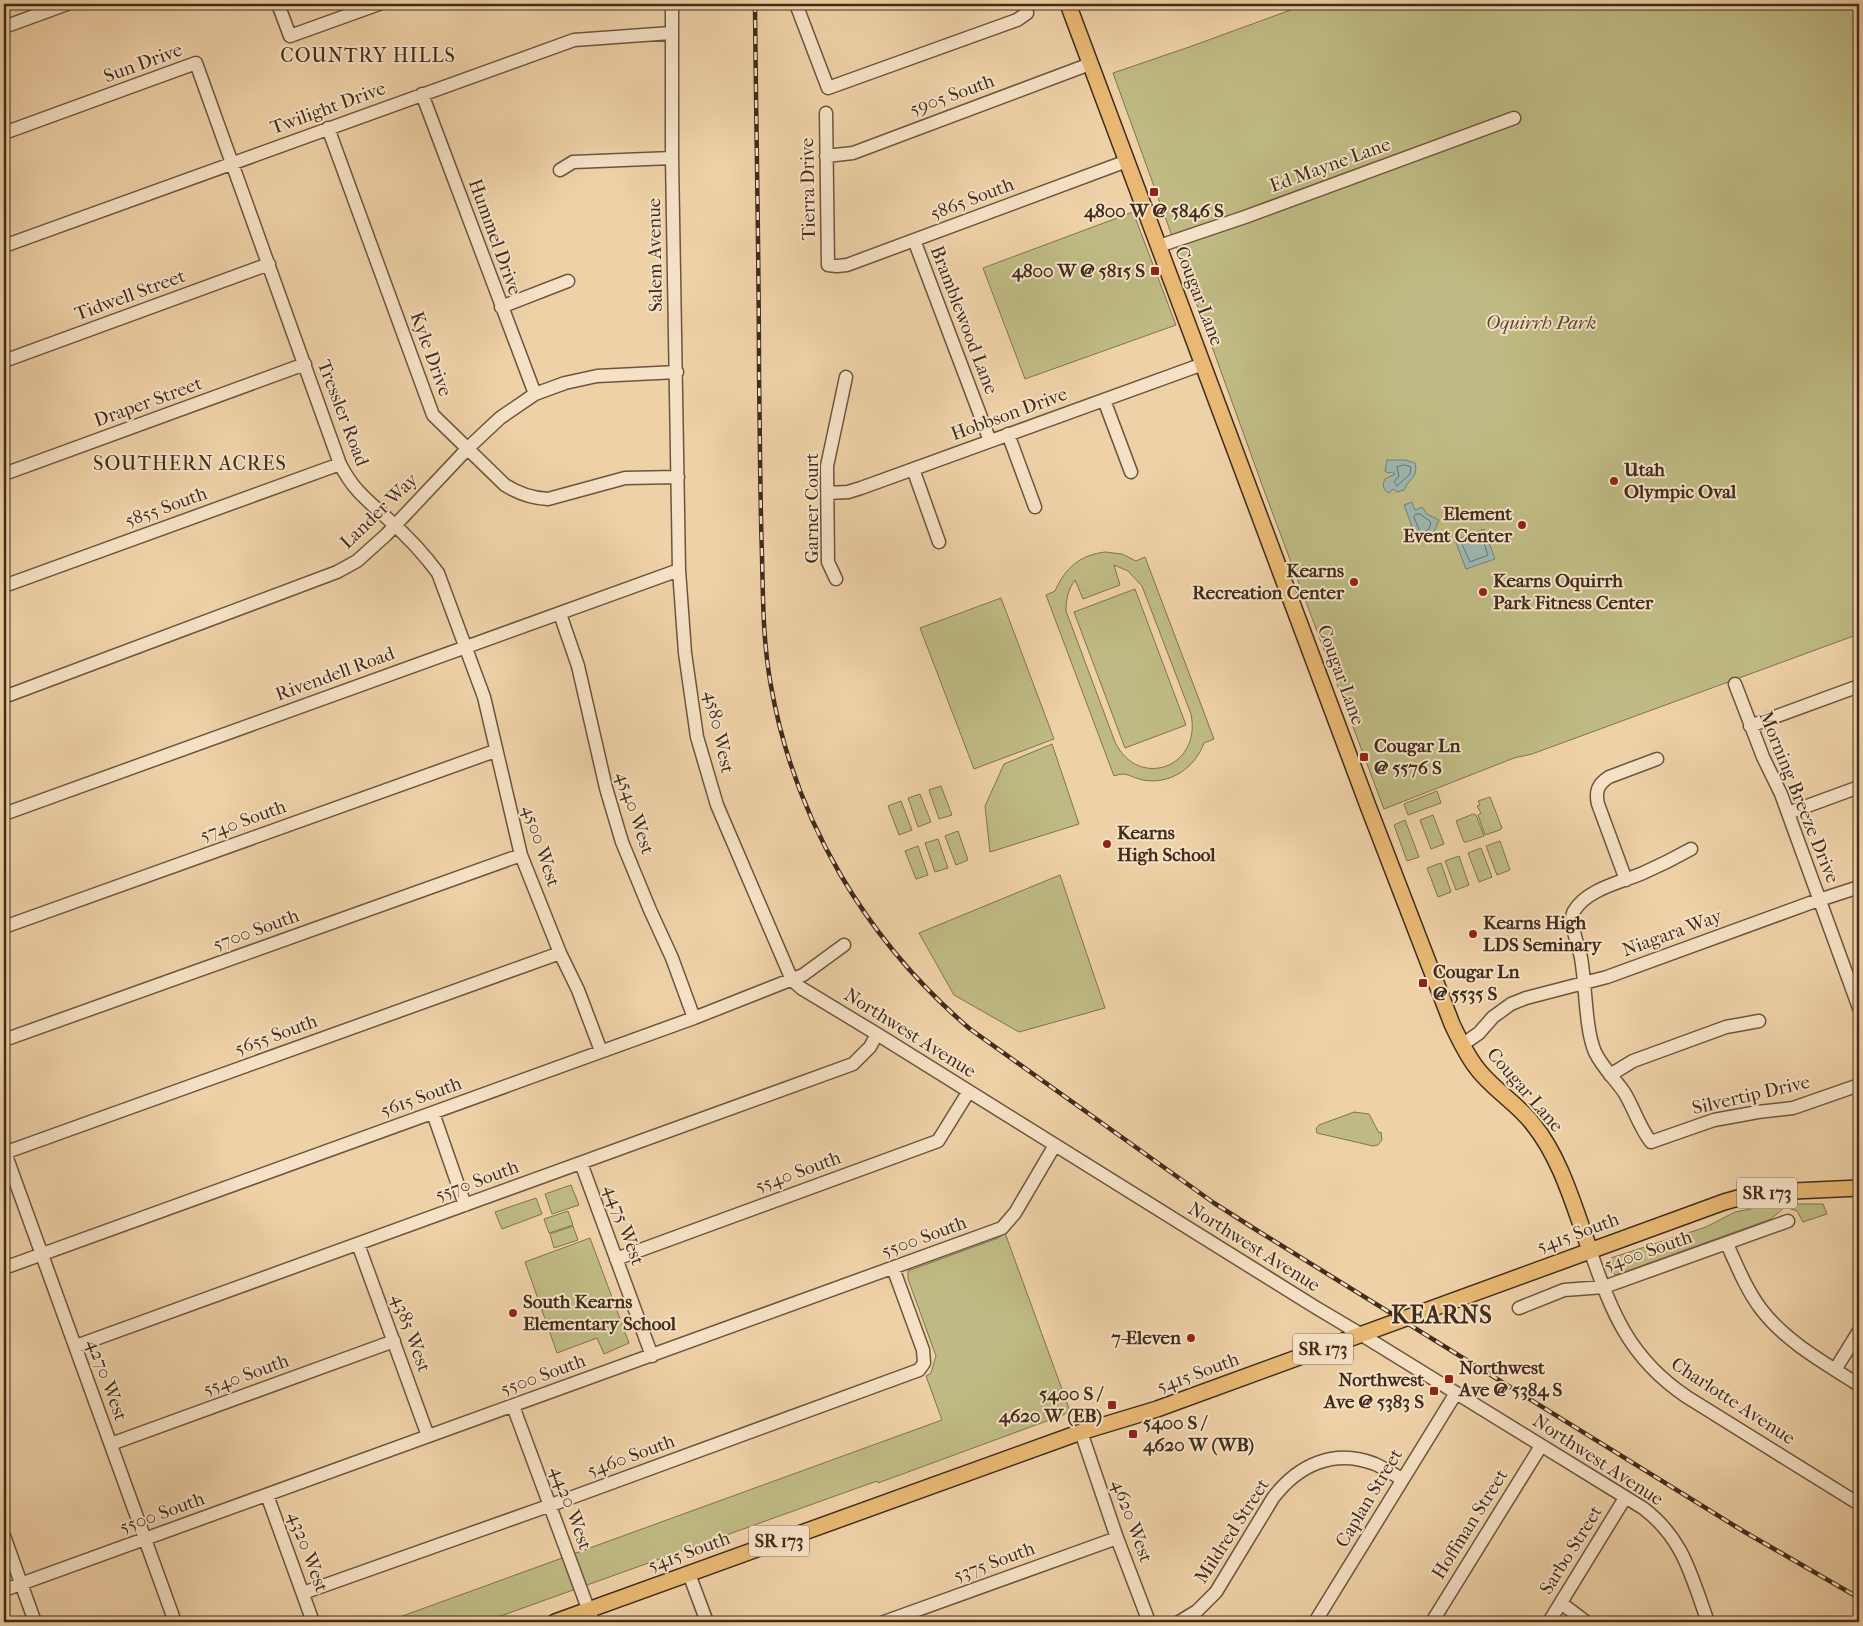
<svg xmlns="http://www.w3.org/2000/svg" width="1863" height="1626" viewBox="0 0 1863 1626" font-family="'IM FELL French Canon',serif">
<style>
.green{fill:#bfba83;stroke:#80734f;fill-rule:evenodd}
.water{fill:#9bb5af;stroke:#777e74}
.lines{fill:none;stroke-linecap:round;stroke-linejoin:round}
.shore{stroke:#6e7065;stroke-width:1}
.minor-casing{stroke:#6c553e;stroke-width:15}
.major-casing{stroke:#412c1b;stroke-width:18}
.minor{stroke:#f5e1c6;stroke-width:12}
.major{stroke:#e8b874;stroke-width:15}
.rail-casing{stroke:#412c1b;stroke-width:4.5}
.rail{stroke:#f5e1c6;stroke-width:2.5;stroke-dasharray:8;stroke-linecap:butt}
.poi-dot{fill:#8f2418;stroke:#f5e1c6;stroke-width:2}
.labels{text-anchor:middle;dominant-baseline:central;stroke-width:4;stroke-linejoin:round;paint-order:stroke}
.shield{fill:#f5e1c6;stroke:#77624e;stroke-width:1}
.shield-label{font-size:18px;font-weight:bold;fill:#412c1b}
.street-label{font-size:19px;fill:#412c1b;stroke:#f5e1c6}
.poi-label{font-size:19px;font-weight:bold;fill:#412c1b;stroke:#f5e1c6;text-anchor:start}
.park-label{font-size:19px;font-style:italic;fill:#5a4830;stroke:#f5e1c6}
.neighbourhood-label{font-size:20px;letter-spacing:1px;fill:#412c1b;stroke:#f5e1c6}
.district-label{font-size:24px;font-weight:bold;letter-spacing:1px;fill:#412c1b;stroke:#f5e1c6}
</style>
<rect width="100%" height="100%" fill="#efd1a7"/>
<filter id="stains"><feTurbulence type="fractalNoise" baseFrequency=".004" numOctaves="4"/><feColorMatrix values="0 0 0 0 .2 0 0 0 0 .09 0 0 0 0 .02 0 0 0 .5 -.17"/></filter>
<radialGradient id="worn" r=".72"><stop offset=".6" stop-color="#630" stop-opacity="0"/><stop offset="1" stop-color="#630" stop-opacity=".3"/></radialGradient>
<!-- green -->
<path class="green" d="M1307,4H1859V634L1532,754L1514,758L1384,809L1265,493L1113,73L1192,46Z
M1133,212L1176,325L1025,379L983,268Z
M1105,552L1122,554L1136,561L1145,557L1214,739L1204,743C1195,768 1170,785 1143,780C1129,777 1127,771 1114,776L1046,595L1055,591C1065,568 1080,555 1105,552ZM1114,565L1128,571L1142,586L1191,714C1202,768 1138,790 1115,742L1066,611C1066,599 1068,590 1075,580L1083,599L1120,585Z
M1135,589L1186,725L1125,748L1074,612Z
M1001,598L1054,739L974,769L920,628Z
M1052,744L1079,824L990,852L985,806L1004,764Z
M941,786L952,815L939,819L929,790Z
M1437,791L1441,803L1408,815L1404,804Z
M920,794L931,822L918,827L908,798Z
M1490,797L1502,828L1500,830L1485,835L1478,815L1481,813L1477,806L1480,805L1478,801Z
M901,801L912,830L899,835L888,806Z
M1473,814L1476,815L1484,836L1466,842H1464L1456,821Z
M1433,815L1444,844L1431,849L1420,820Z
M1405,820L1419,857L1407,861L1394,825Z
M958,831L968,860L956,865L945,836Z
M938,839L948,868L935,872L925,843Z
M1500,841L1510,870L1497,875L1486,846Z
M918,846L928,875L916,879L905,851Z
M1481,848L1492,877L1479,882L1468,853Z
M1459,856L1469,885L1456,890L1445,861Z
M1441,863L1451,892L1438,897L1427,868Z
M1060,875L1105,1008L1019,1032L954,995L919,933Z
M1354,1112L1369,1114L1379,1133L1381,1132L1382,1140L1378,1145L1373,1146L1317,1133L1316,1129L1319,1125Z
M571,1185L579,1205L552,1214L545,1194Z
M536,1198L542,1214L502,1229L495,1212Z
M1777,1204H1823L1827,1214L1803,1222L1797,1211L1785,1207L1771,1219L1616,1275L1610,1272L1608,1264L1611,1258L1706,1227L1735,1212Z
M568,1211L573,1225L549,1233L544,1219Z
M573,1226L578,1240L554,1248L550,1234Z
M1005,1233L1070,1411L1063,1415L878,1483L877,1481L484,1622H386L942,1420L926,1376L931,1373L936,1356L908,1279V1271L998,1238Z
M590,1238L629,1343L604,1354L597,1338L557,1353L525,1262Z"/>
<!-- water -->
<path class="water" d="M1387,460H1405L1415,463C1419,478 1408,479 1404,490L1397,492L1393,489L1389,493C1383,490 1382,485 1385,479L1395,474L1393,472L1388,473L1385,471Z
M1412,502L1415,510L1422,507L1427,514L1439,520L1431,539L1427,532V536L1417,540L1404,505Z
M1484,529L1495,559L1466,569L1455,540Z"/>
<g class="lines">
<!-- shore -->
<path class="shore" d="M1405,465L1411,467L1410,474L1397,486L1394,482L1399,476L1397,467Z
M1416,514H1420L1431,522L1429,529L1422,533L1420,532L1414,517Z
M1479,537L1482,538L1488,555L1470,562L1462,544Z"/>
<defs>
<path id="minor" d="M278,4L290,36L379,4
M672,4V158L679,570L685,653L697,737L717,805L792,980L801,988L877,1034L1315,1307L1362,1335L1643,1508C1684,1539 1691,1576 1708,1622
M796,4L828,88L1017,20L1027,13L1025,4
M4,27L67,4
M422,94L535,394
M826,113L828,265L837,266L847,265L1127,161
M328,128L433,415L505,485C519,494 531,498 548,499L625,478L678,477
M4,133L196,63L340,464C353,490 367,500 388,519C406,535 424,554 438,573L484,697L521,855L560,953L578,990L601,1051
M826,156L853,153L1090,64
M560,170L573,162L672,158
M914,240L990,441
M4,246L574,40L671,33
M1159,246L1245,217L1514,118
M501,307L568,281
M4,361L269,264
M1104,400L1131,472
M1008,434L1035,507
M913,469L939,542
M4,474L305,364
M827,493L848,492L861,488L1203,364
M836,579L828,562L827,466L846,377
M4,586L340,464
M560,614L578,666L606,788L622,842L650,910L672,958L694,1018
M1735,684L1763,757L1781,794L1859,1008
M4,697L337,572L357,561L386,535L468,448L500,418L535,394L565,383L597,376L677,372
M1750,726L1859,686
M1788,813L1859,787
M4,814L679,570
M1691,849C1675,858 1659,866 1643,873C1622,882 1587,889 1574,911C1568,921 1579,947 1581,958C1586,985 1585,1029 1595,1052C1602,1067 1615,1079 1624,1092C1634,1108 1639,1127 1651,1142L1714,1120L1758,1112L1793,1108L1859,1085
M1626,880L1598,804C1595,791 1598,784 1609,777L1657,759
M4,927L495,751
M4,1040L521,855
M1462,1045L1479,1033L1493,1017L1511,1004L1526,998L1607,977L1810,903L1859,887
M1610,1075L1633,1061L1726,1027L1759,1021
M433,1113L465,1205
M4,1150L175,1622
M4,1153L560,953
M581,1163L652,1356
M358,1244L428,1436
M1727,1244C1737,1266 1746,1289 1761,1309C1786,1342 1825,1363 1859,1385
M1590,1250C1612,1313 1629,1358 1687,1397L1859,1504
M616,1259L938,1141L969,1091
M4,1268L694,1018L803,975L844,945
M1519,1308L1564,1290L1604,1287L1788,1221
M76,1346L853,1064L870,1047L877,1034
M1835,1370L1859,1331
M513,1406L593,1622
M1081,1432L1117,1538L1149,1622
M111,1444L394,1341
M267,1495L313,1622
M4,1536L35,1622
M689,1574L707,1622
M4,1590L1002,1228L1015,1213L1055,1145
M303,1593L551,1505L919,1370L924,1363L923,1350L893,1268
M1561,1603L1586,1622
M884,1622L1117,1538
M1179,1622L1197,1611L1216,1592L1273,1498C1298,1465 1334,1448 1375,1464C1384,1468 1393,1474 1402,1479
M1315,1622L1456,1393
M1432,1622L1541,1446
M1549,1622L1625,1498"/>
<path id="major" d="M1068,4L1368,806L1452,1024C1459,1039 1466,1054 1476,1067C1492,1089 1517,1103 1533,1124C1562,1160 1574,1208 1590,1250
M555,1622L1081,1432L1157,1409L1724,1202L1745,1196L1772,1192L1859,1188"/>
</defs>
<!-- minor casing -->
<use href="#minor" class="minor-casing"/>
<!-- major casing -->
<use href="#major" class="major-casing"/>
<!-- minor -->
<use href="#minor" class="minor"/>
<!-- major -->
<use href="#major" class="major"/>
<defs>
<path id="rail" d="M755,4C756,128 759,252 759,375C760,436 760,496 762,556C763,599 763,643 771,686C795,821 866,940 970,1029L1214,1203L1258,1231L1743,1531L1859,1598"/>
</defs>
<!-- rail casing -->
<use href="#rail" class="rail-casing"/>
<!-- rail -->
<use href="#rail" class="rail"/>
</g>
<!-- markers -->
<g class="poi-dot">
<rect x="1149" y="187" width="10" height="10" rx="2.5"/>
<rect x="1150" y="266" width="10" height="10" rx="2.5"/>
<circle cx="1614" cy="481" r="5"/>
<circle cx="1522" cy="525" r="5"/>
<circle cx="1354" cy="582" r="5"/>
<circle cx="1483" cy="592" r="5"/>
<rect x="1359" y="752" width="10" height="10" rx="2.5"/>
<circle cx="1107" cy="844" r="5"/>
<circle cx="1473" cy="934" r="5"/>
<rect x="1418" y="978" width="10" height="10" rx="2.5"/>
<circle cx="513" cy="1313" r="5"/>
<circle cx="1191" cy="1338" r="5"/>
<rect x="1444" y="1374" width="10" height="10" rx="2.5"/>
<rect x="1429" y="1386" width="10" height="10" rx="2.5"/>
<rect x="1107" y="1400" width="10" height="10" rx="2.5"/>
<rect x="1128" y="1429" width="10" height="10" rx="2.5"/>
</g>
<g class="labels">
<!-- shield labels -->
<g class="shield">
<rect x="1737" y="1177.5" width="60" height="31" rx="4"/>
<rect x="1293" y="1333.5" width="60" height="31" rx="4"/>
<rect x="749" y="1525.5" width="60" height="31" rx="4"/>
</g>
<g class="shield-label">
<text x="1767" y="1193">SR 173</text>
<text x="1323" y="1349">SR 173</text>
<text x="779" y="1541">SR 173</text>
</g>
<!-- street labels -->
<g class="street-label">
<text transform="translate(143 63) rotate(-20)">Sun Drive</text>
<text transform="translate(952 95) rotate(-20)">5905 South</text>
<text transform="translate(328 108) rotate(-20)">Twilight Drive</text>
<text transform="translate(1330 165) rotate(-20)">Ed Mayne Lane</text>
<text transform="translate(808 189) rotate(-91)">Tierra Drive</text>
<text transform="translate(972 199) rotate(-21)">5865 South</text>
<text transform="translate(495 237) rotate(70)">Hummel Drive</text>
<text transform="translate(655 255) rotate(-91)">Salem Avenue</text>
<text transform="translate(130 295) rotate(-20)">Tidwell Street</text>
<text transform="translate(1199 296) rotate(69)">Cougar Lane</text>
<text transform="translate(964 320) rotate(69)">Bramblewood Lane</text>
<text transform="translate(431 354) rotate(70)">Kyle Drive</text>
<text transform="translate(148 402) rotate(-20)">Draper Street</text>
<text transform="translate(343 413) rotate(69)">Tressler Road</text>
<text transform="translate(1009 414) rotate(-20)">Hobbson Drive</text>
<text transform="translate(166 507) rotate(-20)">5855 South</text>
<text transform="translate(812 508) rotate(-90)">Garner Court</text>
<text transform="translate(379 511) rotate(-44)">Lander Way</text>
<text transform="translate(335 674) rotate(-20)">Rivendell Road</text>
<text transform="translate(1341 675) rotate(70)">Cougar Lane</text>
<text transform="translate(719 732) rotate(78)">4580 West</text>
<text transform="translate(1799 797) rotate(68)">Morning Breeze Drive</text>
<text transform="translate(635 813) rotate(72)">4540 West</text>
<text transform="translate(243 821) rotate(-20)">5740 South</text>
<text transform="translate(541 846) rotate(72)">4500 West</text>
<text transform="translate(256 930) rotate(-20)">5700 South</text>
<text transform="translate(1672 933) rotate(-20)">Niagara Way</text>
<text transform="translate(910 1033) rotate(32)">Northwest Avenue</text>
<text transform="translate(276 1035) rotate(-20)">5655 South</text>
<text transform="translate(1525 1090) rotate(49)">Cougar Lane</text>
<text transform="translate(1751 1095) rotate(-13)">Silvertip Drive</text>
<text transform="translate(421 1097) rotate(-20)">5615 South</text>
<text transform="translate(798 1172) rotate(-20)">5540 South</text>
<text transform="translate(477 1181) rotate(-20)">5570 South</text>
<text transform="translate(624 1225) rotate(70)">4475 West</text>
<text transform="translate(1578 1233) rotate(-20)">5415 South</text>
<text transform="translate(924 1237) rotate(-20)">5500 South</text>
<text transform="translate(1254 1247) rotate(32)">Northwest Avenue</text>
<text transform="translate(1648 1251) rotate(-19)">5400 South</text>
<text transform="translate(411 1333) rotate(70)">4385 West</text>
<text transform="translate(1198 1373) rotate(-20)">5415 South</text>
<text transform="translate(246 1375) rotate(-20)">5540 South</text>
<text transform="translate(543 1375) rotate(-20)">5500 South</text>
<text transform="translate(107 1380) rotate(70)">4270 West</text>
<text transform="translate(1733 1401) rotate(33)">Charlotte Avenue</text>
<text transform="translate(631 1456) rotate(-20)">5460 South</text>
<text transform="translate(1598 1460) rotate(33)">Northwest Avenue</text>
<text transform="translate(1369 1498) rotate(-59)">Caplan Street</text>
<text transform="translate(571 1508) rotate(70)">4420 West</text>
<text transform="translate(162 1513) rotate(-20)">5500 South</text>
<text transform="translate(1132 1521) rotate(70)">4620 West</text>
<text transform="translate(1470 1524) rotate(-58)">Hoffman Street</text>
<text transform="translate(1232 1531) rotate(-57)">Mildred Street</text>
<text transform="translate(1571 1550) rotate(-58)">Sarbo Street</text>
<text transform="translate(308 1552) rotate(70)">4320 West</text>
<text transform="translate(689 1552) rotate(-20)">5415 South</text>
<text transform="translate(994 1562) rotate(-20)">5375 South</text>
</g>
<!-- poi labels -->
<g class="poi-label">
<text x="1154" y="211" text-anchor="middle">4800 W @ 5846 S</text>
<text x="1145" y="271" text-anchor="end">4800 W @ 5815 S</text>
<text x="1624" y="470">Utah<tspan x="1624" dy="22">Olympic Oval</tspan></text>
<text x="1512" y="514" text-anchor="end">Element<tspan x="1512" dy="22">Event Center</tspan></text>
<text x="1344" y="571" text-anchor="end">Kearns<tspan x="1344" dy="22">Recreation Center</tspan></text>
<text x="1493" y="581">Kearns Oquirrh<tspan x="1493" dy="22">Park Fitness Center</tspan></text>
<text x="1374" y="746">Cougar Ln<tspan x="1374" dy="22">@ 5576 S</tspan></text>
<text x="1117" y="833">Kearns<tspan x="1117" dy="22">High School</tspan></text>
<text x="1483" y="923">Kearns High<tspan x="1483" dy="22">LDS Seminary</tspan></text>
<text x="1433" y="972">Cougar Ln<tspan x="1433" dy="22">@ 5535 S</tspan></text>
<text x="523" y="1302">South Kearns<tspan x="523" dy="22">Elementary School</tspan></text>
<text x="1181" y="1338" text-anchor="end">7-Eleven</text>
<text x="1459" y="1368">Northwest<tspan x="1459" dy="22">Ave @ 5384 S</tspan></text>
<text x="1424" y="1380" text-anchor="end">Northwest<tspan x="1424" dy="22">Ave @ 5383 S</tspan></text>
<text x="1102" y="1394" text-anchor="end">5400 S /<tspan x="1102" dy="22">4620 W (EB)</tspan></text>
<text x="1143" y="1423">5400 S /<tspan x="1143" dy="22">4620 W (WB)</tspan></text>
</g>
<!-- park labels -->
<g class="park-label">
<text x="1541" y="323">Oquirrh Park</text>
</g>
<!-- neighbourhood labels -->
<g class="neighbourhood-label">
<text x="368" y="55">COUNTRY HILLS</text>
<text x="190" y="463">SOUTHERN ACRES</text>
</g>
<!-- district labels -->
<g class="district-label">
<text x="1442" y="1315">KEARNS</text>
</g>
</g>
<!-- margin -->
<rect width="1863" height="1626" fill="none" stroke="#efd1a7" stroke-width="20"/>
<rect x="5" y="5" width="1853" height="1616" fill="none" stroke="#412c1b" stroke-width="2.5"/>
<rect x="10" y="10" width="1843" height="1606" fill="none" stroke="#412c1b"/>
<rect width="100%" height="100%" filter="url(#stains)"/>
<rect width="100%" height="100%" fill="url(#worn)"/>
</svg>
